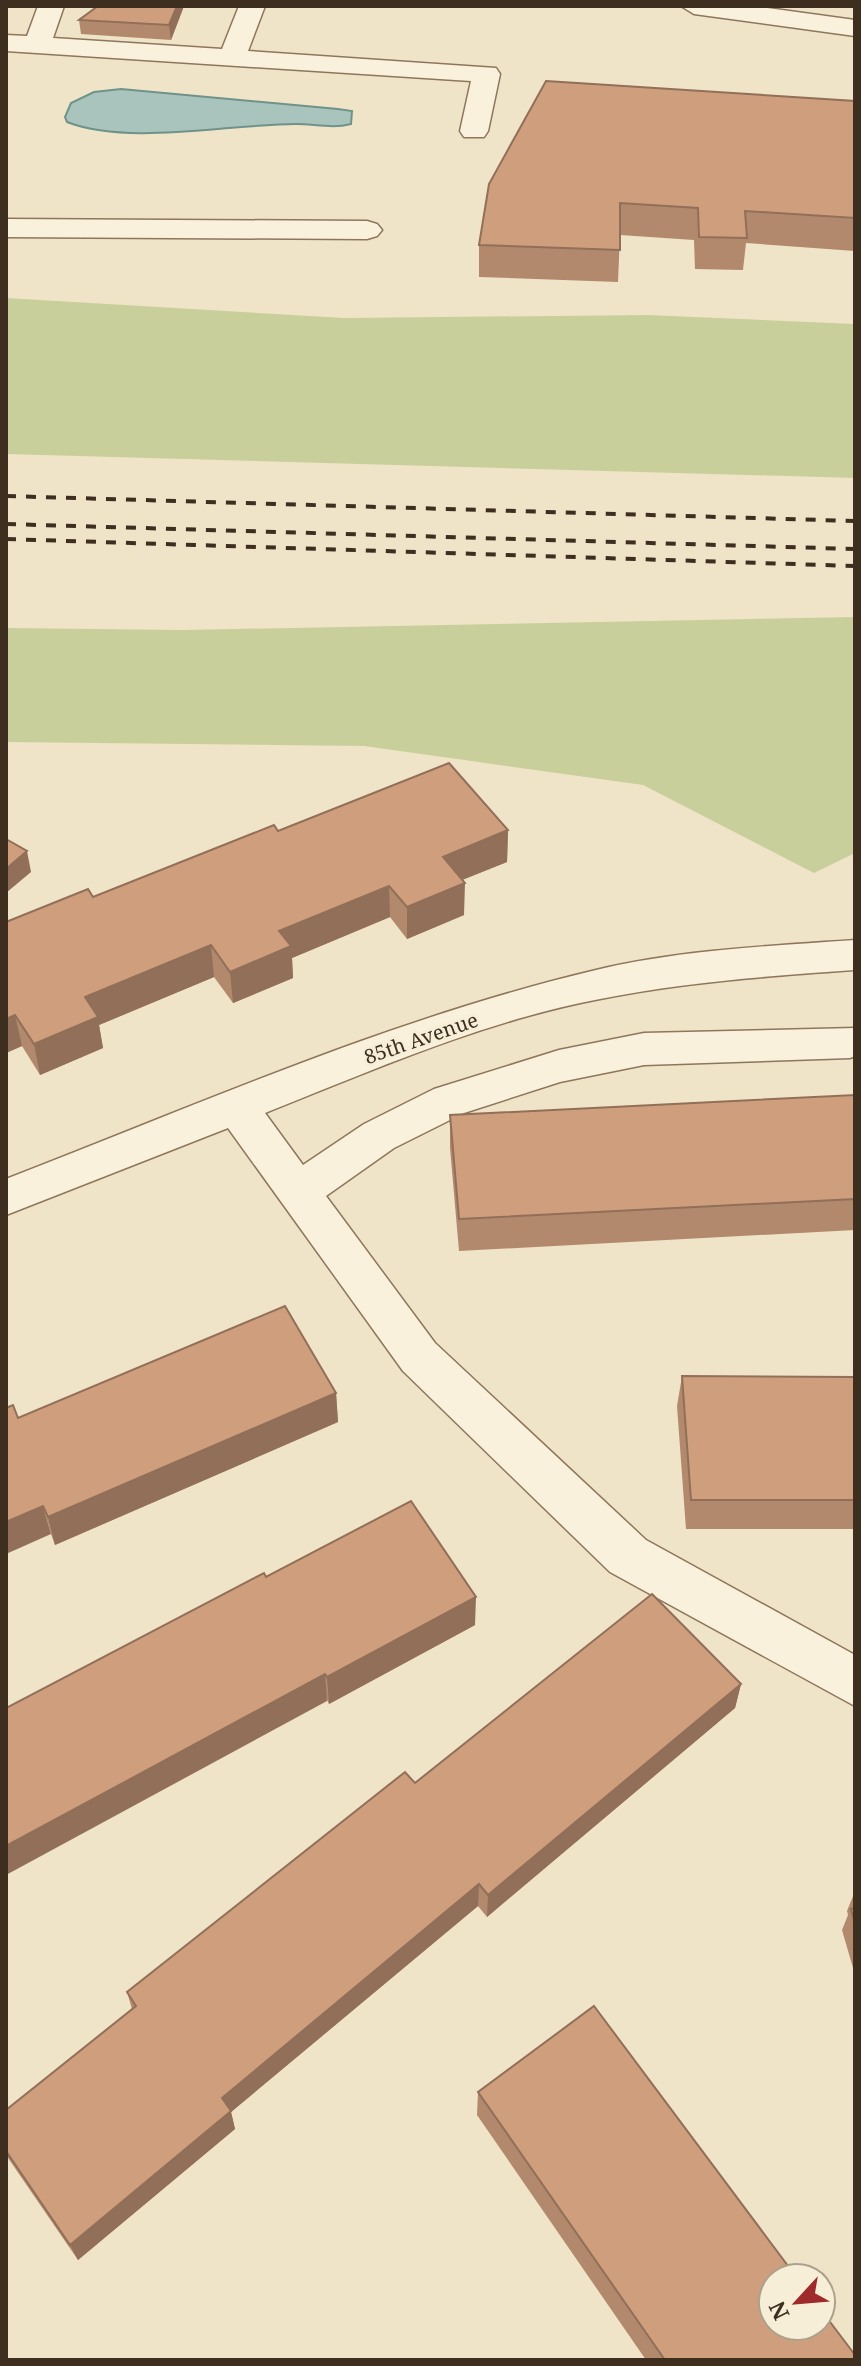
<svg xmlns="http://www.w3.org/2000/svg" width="861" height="2366" viewBox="0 0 861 2366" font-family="'Noto Serif',serif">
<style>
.green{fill:#c9cf9b}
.water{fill:#a9c4bc;stroke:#6f938a;stroke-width:2}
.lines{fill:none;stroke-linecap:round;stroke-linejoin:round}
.minor-casing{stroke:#8d765c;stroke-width:3}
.minor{fill:#faf1dc;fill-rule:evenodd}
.rail{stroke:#3d2e20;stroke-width:4;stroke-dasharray:10 10;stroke-linecap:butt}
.wall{fill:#b2896c}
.shaded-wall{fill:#916f58}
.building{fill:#cf9f7d;stroke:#916f58;stroke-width:2}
.labels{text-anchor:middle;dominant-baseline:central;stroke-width:6;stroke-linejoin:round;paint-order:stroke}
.street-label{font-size:20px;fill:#3d2e20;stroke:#f7eed8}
</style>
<rect width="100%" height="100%" fill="#f0e4c8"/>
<!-- green -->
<path class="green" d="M6,298L344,318L648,315L855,324V478L6,454Z
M855,617V853L814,873L643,785L364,746L6,742V628L183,630Z"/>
<!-- water -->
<path class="water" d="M121,89L338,109L352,111L351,124C333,129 314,124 296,124C228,124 129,146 67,122L65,117L71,103L94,92Z"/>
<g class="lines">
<defs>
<path id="minor" d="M38,6H64L53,38L222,49L239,6H265L248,51L496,68L500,74L488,131L484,137H464L460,131L471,81L6,51V35L27,36Z
M681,6H752L855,20V36L694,14Z
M6,219L367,221L377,224L382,230L377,236L367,239L6,237Z
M855,940V970C770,976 684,982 600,999C484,1021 373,1070 265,1113L303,1165L364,1124L434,1089L559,1050L644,1033L855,1028V1056L850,1058L644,1065L560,1082L464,1113L394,1148L326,1196L435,1343L646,1540L855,1655V1706L610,1572L403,1371L228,1128L6,1215V1179C200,1104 393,1018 596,970C680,950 769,946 855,940Z"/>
</defs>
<!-- minor casing -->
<use href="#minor" class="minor-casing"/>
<!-- minor -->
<use href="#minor" class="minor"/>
<!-- rail -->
<path class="rail" d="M6,496L855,521
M6,524L855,549
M6,539L855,566"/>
</g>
<!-- wall -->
<path class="wall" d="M184,6L171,40L81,34L79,20Z
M855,101V251L746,243L743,270L695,269L694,240L620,235L618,282L479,277V245Z
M508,830L507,862L462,880L464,915L407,939L390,917L292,958L293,978L233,1003L214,977L99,1025L103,1048L40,1075L22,1046L6,1053V922L93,897L278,831Z
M855,1095V1230L459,1251L450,1148V1115Z
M682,1376L855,1377V1529H686L677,1406Z
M336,1393L338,1422L55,1545L51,1534L18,1418Z
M266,1577L475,1625L329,1704Z
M741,1684L735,1708L487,1917L478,1906L231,2112L235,2129L78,2260L6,2155V2110L132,2009L127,1992L415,1783Z
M855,1891V1975L842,1930L848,1915L847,1911Z
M478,2092L855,2360H646L477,2115Z"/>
<!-- shaded-wall -->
<path class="shaded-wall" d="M177,6H184L171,40L169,25Z
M508,830L507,862L442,888L443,857Z
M27,851L31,872L6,893V869Z
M465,883L464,915L407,939V907Z
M389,886L390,917L292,958L293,978L233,1003L230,972L279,931Z
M211,945L214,977L99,1025L103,1048L40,1075L34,1044L85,997Z
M15,1015L22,1046L6,1053V1019Z
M336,1393L338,1422L55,1545L48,1517Z
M43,1506L51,1534L6,1554V1522Z
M476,1597L475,1625L329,1704L327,1677Z
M325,1674L327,1701L6,1875V1846Z
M741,1684L735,1708L487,1917L488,1895Z
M479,1884L478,1906L231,2112L235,2129L78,2260L70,2245L222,2098Z"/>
<!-- building -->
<path class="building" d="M98,6H177L169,25L79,20Z
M546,81L855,101V218L745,211L747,238L699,237L698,208L620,203V250L479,245L489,184Z
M449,763L508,830L443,857L465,883L407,907L389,886L279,931L291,946L230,972L211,945L85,997L98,1017L34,1044L15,1015L6,1019V922L88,889L93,897L274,825L278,831Z
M6,839L27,851L6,869Z
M855,1095V1199L459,1219L450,1115Z
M285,1306L336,1393L48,1517L43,1506L6,1522V1408L13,1405L18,1418Z
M682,1376L855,1377V1500H691Z
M411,1501L476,1597L327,1677L325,1674L6,1846V1708L264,1573L266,1577Z
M652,1594L741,1684L488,1895L479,1884L222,2098L231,2111L70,2245L6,2151V2110L136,2006L127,1992L405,1772L415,1783Z
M855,1908V1924L851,1909Z
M594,2006L797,2278H773V2326H821V2310L855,2355V2360H665L478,2092Z"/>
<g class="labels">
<!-- street labels -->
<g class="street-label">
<text transform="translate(421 1038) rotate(-19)">85th Avenue</text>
</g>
</g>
<!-- border -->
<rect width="861" height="2366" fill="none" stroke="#3d2e20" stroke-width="16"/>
<!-- north arrow -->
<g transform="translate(797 2302) rotate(244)"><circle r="38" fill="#f7eed8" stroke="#ada18e" stroke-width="2"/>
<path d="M0-6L14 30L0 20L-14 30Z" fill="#9e2a2b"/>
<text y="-12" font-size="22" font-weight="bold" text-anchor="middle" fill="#3d2e20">N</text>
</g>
</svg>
